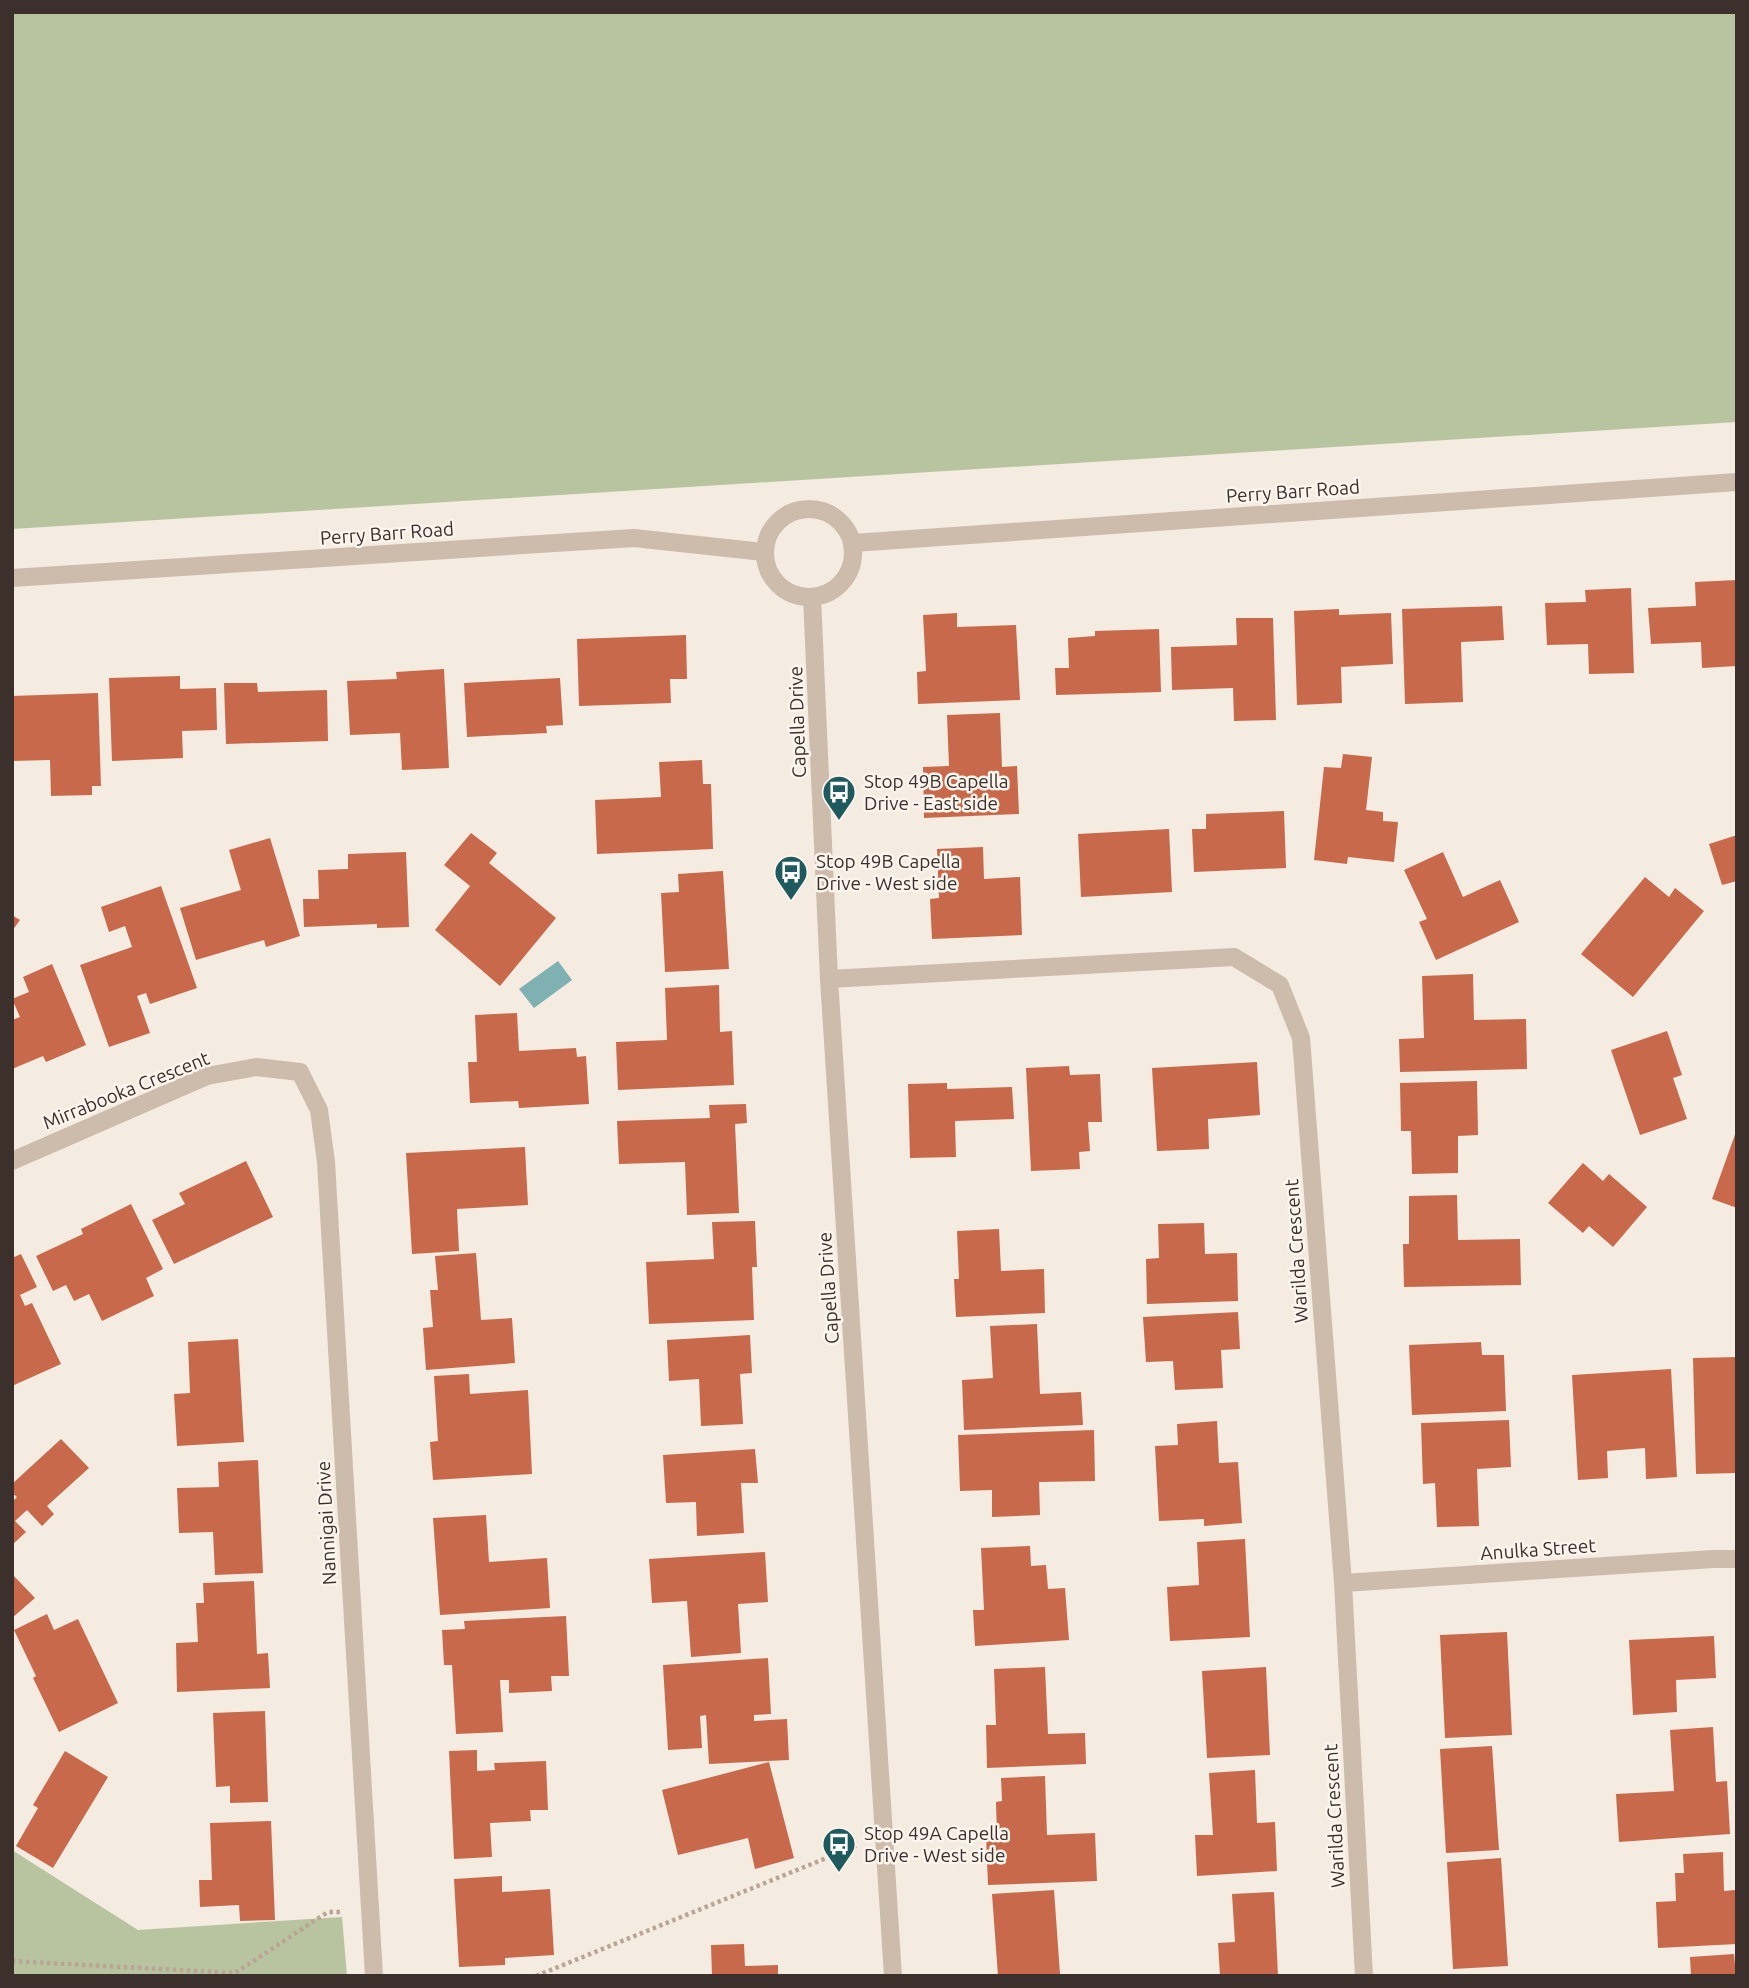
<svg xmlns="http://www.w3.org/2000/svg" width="1749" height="1988" viewBox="0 0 1749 1988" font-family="Ubuntu,sans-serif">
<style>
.green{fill:#b8c4a0}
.water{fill:#7fb0b2}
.building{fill:#c8694b}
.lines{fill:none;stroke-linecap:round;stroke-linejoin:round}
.path{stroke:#b9a596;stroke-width:4.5;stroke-dasharray:3.5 3.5;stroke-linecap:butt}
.minor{stroke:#cdbbac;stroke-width:18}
.tertiary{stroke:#cdbbac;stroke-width:18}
.labels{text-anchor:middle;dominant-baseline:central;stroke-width:5;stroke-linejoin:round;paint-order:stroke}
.street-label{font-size:19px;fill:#3b302b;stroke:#fbf5ee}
.poi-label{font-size:19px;fill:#3b302b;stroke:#fbf5ee;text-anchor:start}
</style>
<rect width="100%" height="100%" fill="#f4ebe1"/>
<!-- green -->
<path class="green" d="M12,12H1737V422L12,529Z
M12,1850L138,1930L342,1917L347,1976H12Z"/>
<!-- water -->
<path class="water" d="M558,961L572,980L534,1008L519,989Z"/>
<!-- building -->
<path class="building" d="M1737,580V666L1702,668L1701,642L1651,644L1648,608L1696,606L1695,582Z
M1631,588L1634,673L1589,674L1588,644L1547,645L1545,603L1586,602L1585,590Z
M1502,606L1504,640L1461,642L1463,702L1405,704L1402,609Z
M1339,609V615L1391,613L1393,664L1341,667L1342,703L1297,705L1294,611Z
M957,613V627L1016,625L1020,700L918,704L917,672L926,671L923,615Z
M1236,618H1273L1276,720L1234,721L1233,688L1172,690L1171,647L1237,645Z
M1159,629L1161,692L1056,695L1055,668H1069L1068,638L1095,636V631Z
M686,635L687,679H670L671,703L579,706L577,639Z
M444,669L449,768L402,770L400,733L350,735L347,681L397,679L396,672Z
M180,676V689L216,688L217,730L182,731L183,758L112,761L109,678Z
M560,678L563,725L546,726L547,733L467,737L464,683Z
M224,683H257L258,692L327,690L328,741L226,744Z
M98,693L101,786H92V795L51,796L50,760L12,761V696Z
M1000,713L1002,767L1017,766L1019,814L924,818L923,767L949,766L947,715Z
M1343,754L1372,757L1366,810L1383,812V821L1398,822L1394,862L1348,857L1347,864L1314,860L1324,767L1341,768Z
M702,760L703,784H711L713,849L597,854L595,800L661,797L659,762Z
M1284,811L1286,868L1194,872L1192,829H1206V814Z
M1169,829L1172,892L1081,897L1078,834Z
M471,833L497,853L489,863L556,918L500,986L435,930L470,886L444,865Z
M1737,835V881L1722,885L1709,844Z
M270,838L300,936L266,947L264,940L196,960L180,908L241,890L229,850Z
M983,847L984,879L1020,877L1022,935L932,939L930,899L939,898L937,849Z
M406,852L409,927L377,928V924L304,927L303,899H319L318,870L348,869V854Z
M1443,852L1463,897L1500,880L1519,922L1436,960L1419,922L1427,919L1404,870Z
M723,871L729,969L665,972L661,893L679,892L678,874Z
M1645,877L1669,897L1675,888L1704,911L1633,997L1581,954Z
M161,886L197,988L150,1004L146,993L137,996L150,1033L109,1047L80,965L132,947L125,926L109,932L101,907Z
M12,915L20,920L12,931Z
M52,964L86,1045L46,1062L43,1056L12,1069V1020L20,1017L12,999L29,992L23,977Z
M1473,974L1474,1020L1526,1019L1527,1069L1400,1072L1399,1039L1424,1038L1422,976Z
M719,985L720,1032L732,1031L734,1085L618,1090L616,1042L667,1040L665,988Z
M517,1013L519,1051L576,1048L577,1057L586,1056L589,1104L519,1108L518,1101L470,1103L468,1062H477L475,1015Z
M1667,1031L1682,1075L1673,1078L1687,1119L1640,1135L1611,1050Z
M1257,1062L1260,1115L1208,1119L1209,1149L1157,1151L1152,1068Z
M1069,1066L1070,1075L1100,1074L1102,1122H1088L1090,1151L1079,1152L1080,1169L1031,1171L1026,1068Z
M1477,1081L1478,1135L1458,1136V1173L1412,1174L1411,1131H1401L1400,1083Z
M947,1083V1089L1012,1087L1014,1119L955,1121L956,1157L910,1158L908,1084Z
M746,1104L747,1123L735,1124L739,1213L687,1215L685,1162L619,1164L617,1121L710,1118L709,1105Z
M1737,1129V1208L1712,1199Z
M525,1147L528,1205L457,1209L459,1251L412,1254L406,1153Z
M246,1161L273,1217L174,1264L152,1220L185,1204L179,1193Z
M1583,1163L1603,1181L1609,1174L1647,1207L1613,1247L1589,1226L1583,1233L1548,1203Z
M1457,1195L1458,1240L1520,1239L1521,1285L1404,1287L1403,1244H1409V1196Z
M131,1204L163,1269L146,1278L154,1296L102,1321L89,1294L74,1301L66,1285L53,1291L36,1256L83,1234L81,1229Z
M755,1221L757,1267H752L754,1320L649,1324L646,1262L714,1259L712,1222Z
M1204,1223L1205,1254L1237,1253L1238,1301L1147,1304L1146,1259L1159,1258L1158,1224Z
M999,1229L1001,1271L1044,1269L1045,1313L956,1317L954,1279H959L957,1231Z
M476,1253L481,1320L512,1318L515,1363L426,1370L423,1328L433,1327L430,1290H438L435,1256Z
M21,1254L37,1287L20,1295L25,1306L32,1303L61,1364L12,1386V1258Z
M1238,1312L1240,1349L1221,1350L1223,1388L1175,1390L1173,1361L1146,1362L1143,1317Z
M1037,1324L1040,1394L1081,1392L1083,1425L964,1430L962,1380L993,1378L990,1326Z
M750,1335L752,1373L740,1374L743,1424L701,1426L699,1379L669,1381L667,1340Z
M238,1339L244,1442L177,1446L174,1394L190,1393L188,1342Z
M1481,1342L1482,1355H1504L1506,1411L1412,1415L1409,1345Z
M1737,1357V1473L1696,1474L1693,1358Z
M1671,1369L1677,1477L1646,1479L1645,1448L1607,1451L1608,1478L1578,1480L1572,1375Z
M469,1374L470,1394L528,1390L532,1474L433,1480L430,1442L438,1441L434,1376Z
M1509,1420L1511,1467L1477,1469L1479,1526L1437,1527L1435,1483L1423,1484L1421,1423Z
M1217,1421L1219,1463L1238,1462L1242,1523L1204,1526V1519L1159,1521L1155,1446L1178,1445L1177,1424Z
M1094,1430L1095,1481L1039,1482L1040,1515L992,1517V1490L960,1491L958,1435Z
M61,1439L89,1468L47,1506L54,1514L42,1526L27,1510L15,1521L26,1532L12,1545V1502L17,1497L12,1493V1484Z
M755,1449L758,1483H741L744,1533L697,1536L696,1502L666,1503L663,1455Z
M258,1460L263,1573L215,1575L213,1532L179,1533L177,1488L219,1487L218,1462Z
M486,1515L489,1562L547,1558L550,1608L440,1615L433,1518Z
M1245,1539L1250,1637L1170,1641L1167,1587L1199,1585L1197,1542Z
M1030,1546L1031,1566L1046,1565L1048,1589L1065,1588L1069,1640L975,1646L973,1610H984L981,1548Z
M765,1552L768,1602L738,1604L741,1653L691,1657L687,1601L652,1603L649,1559Z
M12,1574L35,1598L12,1618Z
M254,1581L257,1654L268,1653L270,1688L177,1692L176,1643L198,1642L196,1603H204L203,1583Z
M47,1614L54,1630L78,1619L118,1703L59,1732L33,1678L36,1676L14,1630Z
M566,1616L569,1676H551L552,1691L509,1693V1680H500L503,1732L456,1734L452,1665H444L442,1630L465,1629L464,1621Z
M1507,1632L1512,1735L1445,1738L1440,1635Z
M1714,1636L1716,1678L1676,1680L1677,1712L1633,1715L1629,1640Z
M768,1658L771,1714L754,1715V1721L787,1719L789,1760L709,1764L706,1715L700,1716L702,1748L668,1750L663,1665Z
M1045,1667L1048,1734L1085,1733L1086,1764L987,1768L986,1725H996L994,1669Z
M1266,1667L1270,1755L1207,1758L1202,1671Z
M265,1711L268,1802L230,1803V1786L216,1787L213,1713Z
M1713,1727L1716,1782L1727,1781L1730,1834L1619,1842L1616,1794L1674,1791L1670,1730Z
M1492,1746L1499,1850L1446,1853L1440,1749Z
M477,1750V1771L495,1770L494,1763L546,1761L548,1810H530L531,1821L490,1823L492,1857L454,1859L449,1751Z
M65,1751L108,1777L53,1868L16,1846L38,1808L33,1805Z
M769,1762L794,1858L755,1869L748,1838L678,1855L662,1790Z
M1255,1770L1257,1823L1275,1822L1277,1871L1197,1876L1195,1835H1213L1209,1773Z
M1045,1776L1047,1835L1095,1833L1097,1881L988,1885L986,1835H997L996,1802L1002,1801L1001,1778Z
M271,1821L275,1920L240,1921L239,1905L200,1907L199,1880H212L210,1823Z
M1723,1852L1724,1891L1735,1890L1737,1944L1658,1948L1656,1902L1676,1901L1675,1873H1684L1683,1854Z
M1501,1858L1508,1966L1453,1969L1447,1862Z
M502,1876V1892L550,1889L554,1955L505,1958V1965L459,1967L454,1879Z
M1054,1890L1060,1974L998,1976L992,1894Z
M1274,1892L1278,1976H1220L1218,1943L1235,1942L1232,1894Z
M744,1944L745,1966L778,1965V1976H712L711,1945Z
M1734,1954L1736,1976H1691L1690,1957Z"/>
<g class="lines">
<!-- path -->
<path class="path" d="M12,1961L235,1973L328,1912H343
M536,1976L856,1846"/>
<!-- minor -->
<path class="minor" d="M12,578L634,538L764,552
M812,597L829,979L893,1976
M829,979L1234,957L1280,985L1301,1038L1343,1583L1364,1976
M12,1161L207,1076L256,1067L300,1072L319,1110L326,1162L374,1976
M1343,1583L1713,1559H1737"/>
<!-- tertiary -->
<path class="tertiary" d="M765 553a44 44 0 1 1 88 0a44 44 0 1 1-88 0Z
M853,543L1737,482"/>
</g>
<!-- icons -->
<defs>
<symbol id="bus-pin" viewBox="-11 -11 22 30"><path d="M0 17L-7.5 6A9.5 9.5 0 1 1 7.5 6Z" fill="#1f5a5e" stroke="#fbf5ee"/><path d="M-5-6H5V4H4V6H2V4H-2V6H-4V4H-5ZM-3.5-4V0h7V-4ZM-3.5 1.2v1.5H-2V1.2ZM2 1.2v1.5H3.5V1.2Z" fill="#fff"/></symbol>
</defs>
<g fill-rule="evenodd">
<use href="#bus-pin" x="820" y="773" width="38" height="52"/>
<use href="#bus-pin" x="772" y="853" width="38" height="52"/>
<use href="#bus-pin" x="820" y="1825" width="38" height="52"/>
</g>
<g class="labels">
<!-- street labels -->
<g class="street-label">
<text transform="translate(1293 491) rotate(-4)">Perry Barr Road</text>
<text transform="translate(387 533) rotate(-4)">Perry Barr Road</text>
<text transform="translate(797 722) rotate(-92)">Capella Drive</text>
<text transform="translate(126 1090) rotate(-22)">Mirrabooka Crescent</text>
<text transform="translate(1296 1251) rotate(-94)">Warilda Crescent</text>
<text transform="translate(828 1288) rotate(-94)">Capella Drive</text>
<text transform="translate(326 1523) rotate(-93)">Nannigai Drive</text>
<text transform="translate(1538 1549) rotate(-4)">Anulka Street</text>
<text transform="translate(1334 1816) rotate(-93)">Warilda Crescent</text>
</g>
<!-- poi labels -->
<g class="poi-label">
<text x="864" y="781">Stop 49B Capella<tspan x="864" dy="22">Drive - East side</tspan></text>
<text x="816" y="861">Stop 49B Capella<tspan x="816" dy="22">Drive - West side</tspan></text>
<text x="864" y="1833">Stop 49A Capella<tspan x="864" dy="22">Drive - West side</tspan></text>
</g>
</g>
<!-- border -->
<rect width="1749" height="1988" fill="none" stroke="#3b302b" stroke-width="28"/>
</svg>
